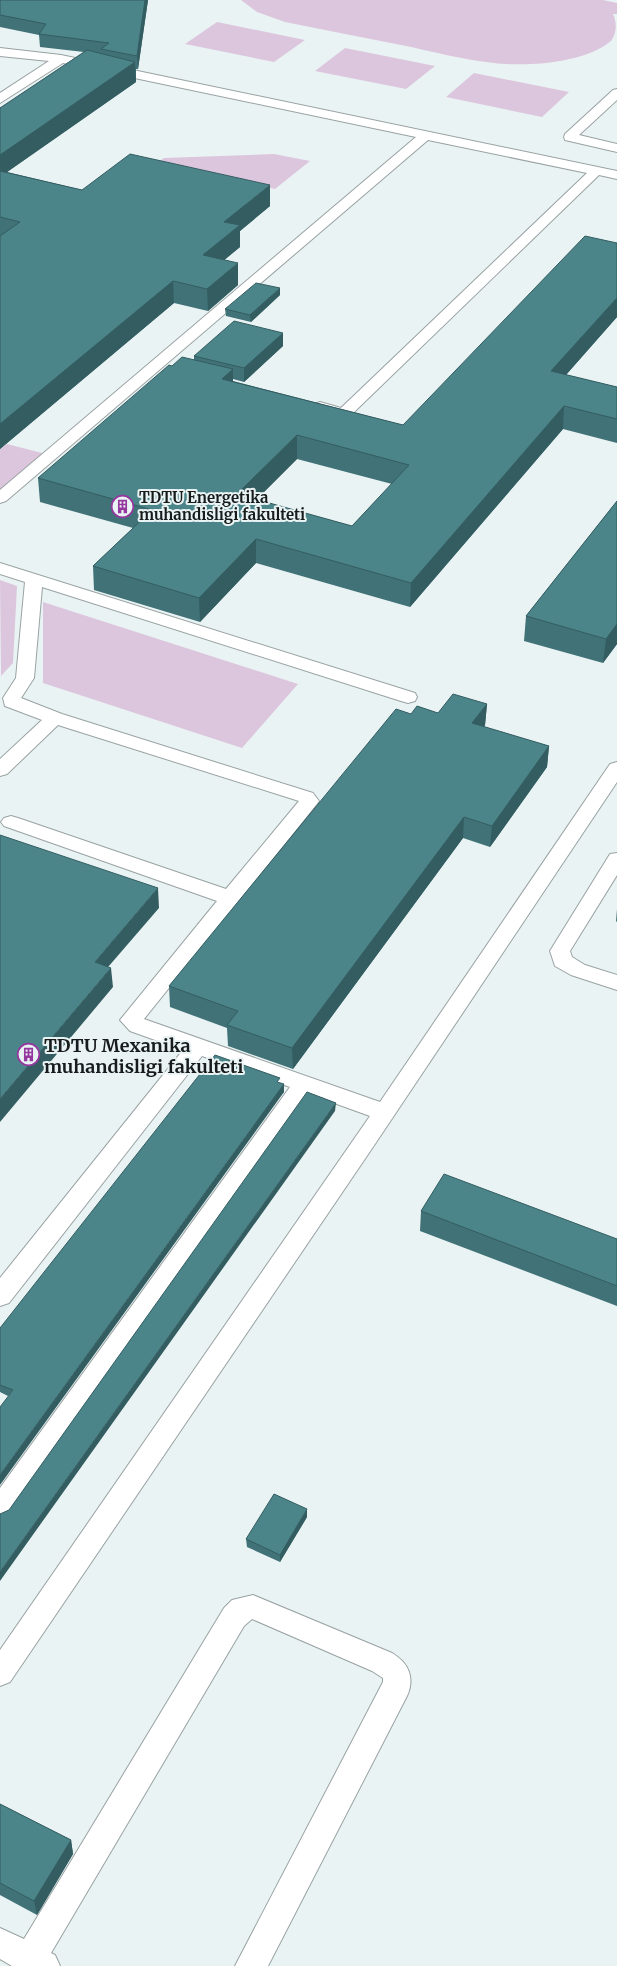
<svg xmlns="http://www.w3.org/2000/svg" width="617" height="1966" viewBox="0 0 617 1966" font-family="Merriweather,serif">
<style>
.green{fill:#dcc6dd}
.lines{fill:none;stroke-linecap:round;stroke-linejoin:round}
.service-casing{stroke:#99a2a2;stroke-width:2}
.service{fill:#fff;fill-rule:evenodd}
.wall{fill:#407277;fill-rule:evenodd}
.shaded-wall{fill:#345d61}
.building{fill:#4b858a;stroke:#345d61;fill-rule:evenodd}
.labels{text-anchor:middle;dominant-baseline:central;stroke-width:4;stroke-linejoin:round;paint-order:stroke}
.far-poi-label{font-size:15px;font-weight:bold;fill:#171b1b;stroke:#eaf3f4;text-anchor:start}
.poi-label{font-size:18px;font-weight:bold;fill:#171b1b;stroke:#eaf3f4;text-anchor:start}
</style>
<rect width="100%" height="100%" fill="#eaf3f4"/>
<!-- green -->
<path class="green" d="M241,0H603L617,3V14H613C617,23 617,33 611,41C585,63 527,67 494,63C463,60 431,51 401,45C362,37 323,30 285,22L257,12Z
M217,22L305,40L274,62L185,44Z
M345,48L435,66L406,89L315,71Z
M474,73L569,92L542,117L446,97Z
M274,154L310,161L275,189L157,163L164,158Z
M7,444L46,454L0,494V449Z
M0,580L17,586L13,663L1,676Z
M43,602L298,684L242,748L43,683Z"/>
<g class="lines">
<defs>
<path id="service" d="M0,48L61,55L617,171V179L599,175L350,416L344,418L315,410L312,407L315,404L320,402L341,408L587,173L428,140L6,501L0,503V490L416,137L63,63L0,103V93L49,61L0,56Z
M617,89V100L579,135L617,144V152L565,140L564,137L565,134L613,90Z
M0,563L415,693L417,697L415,701L408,703L401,701L42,587L34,678L21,698L62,714L313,793L319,801L316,805L144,1019L380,1102L610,764L617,762V782L373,1147L10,1682L0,1686V1650L370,1116L309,1094L9,1517L0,1520V1488L290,1087L202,1056L9,1303L0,1306V1278L183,1050L130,1031L120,1020L217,901L4,826L1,822L4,818L11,816L18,818L226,889L299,801L58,725L7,774L0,776V759L42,720L5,706L3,698L16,678L25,582L0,574Z
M617,853V875L570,951L572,957L585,965L617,975V990L571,975L555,966L550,951L610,854Z
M253,1595L392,1653C409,1663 415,1678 407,1696L268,1966H235L383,1682V1678L372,1671L252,1619L244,1626L51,1953L55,1955L60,1966H12L0,1959V1928L24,1939L224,1608L232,1600Z"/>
</defs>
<!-- service casing -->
<use href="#service" class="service-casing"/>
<!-- service -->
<use href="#service" class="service"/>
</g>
<!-- wall -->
<path class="wall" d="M0,0H148L138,69H136V82L7,172L82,190L270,206L240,231V247L224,260L238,285L208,311L174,303L0,449V108L84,52L40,47L39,35L0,27Z
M617,243V317L566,375L617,387V443L563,429L410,607L256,563L200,622L94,590L93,566L133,528L40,502L38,478L172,366L194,360V356L283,333V346L244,382L233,379V381L403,425ZM297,459L392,484L352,526L256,500Z
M280,295L251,322L226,316L225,309Z
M617,501V644L603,663L524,641L526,616Z
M487,704L485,725L484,727L549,746L547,767L490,847L463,838L293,1069L228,1046L227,1028L170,1007L169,986L411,714L438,713Z
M617,909V922L616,921Z
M281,1083L284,1092L8,1396L0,1392V1328Z
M421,1211L617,1239V1306L420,1231Z
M307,1517L280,1562L247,1547L246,1539Z
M0,1804L71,1840L73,1854L37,1915L0,1895Z"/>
<!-- shaded-wall -->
<path class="shaded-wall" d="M145,0H148L138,69L137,56Z
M135,62L136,82L0,177V155Z
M270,185V206L240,231V247L204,277L203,255L224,222Z
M238,263V285L208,311L207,289Z
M173,281L174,303L0,449V424Z
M280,288V295L251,322L250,315Z
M617,298V317L549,394L551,371Z
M283,333V346L244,382V368Z
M233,369V392L222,379Z
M564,406L563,429L410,607L411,583Z
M297,435V459L238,518L237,494Z
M256,539V563L200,622L199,598Z
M617,624V644L603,663L606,639Z
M487,704L485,725L471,744L472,723Z
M549,746L547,767L490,847L492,826Z
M464,817L463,838L293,1069L292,1048Z
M158,888L159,908L96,981L95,962Z
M111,968L113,987L0,1122V1099Z
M284,1084V1092L0,1485V1475Z
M336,1103L335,1111L0,1581V1572Z
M307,1509V1517L280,1562V1555Z
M71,1840L73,1854L37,1915L34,1901Z"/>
<!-- building -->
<path class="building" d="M0,0H145L137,56L101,49L109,43L39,34L46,24L0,15Z
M87,50L135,62L0,155V108Z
M130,154L270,185L224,222L240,225L203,255L238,263L207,289L173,281L0,424V236L20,222L0,217V171L82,190Z
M585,236L617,243V298L551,371L617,387V419L564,406L411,583L256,539L199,598L93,566L152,510L38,478L169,365L172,366L182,357L233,369L222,379L403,425ZM297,435L409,465L352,526L237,494Z
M256,283L280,288L250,315L225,309Z
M234,321L283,333L244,368L194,356Z
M617,501V624L606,639L526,616Z
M453,694L487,704L472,723L549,746L492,826L464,817L292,1048L227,1025L238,1011L169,986L396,709L411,714L417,706L438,713Z
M0,835L158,888L95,962L111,968L0,1099Z
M215,1055L280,1078L277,1082L284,1084L0,1475V1407L13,1390L0,1385V1328Z
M307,1092L336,1103L0,1572V1514L9,1510Z
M444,1174L617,1239V1286L421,1211Z
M274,1494L307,1509L280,1555L246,1539Z
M0,1804L71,1840L34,1901L0,1883Z"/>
<!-- icons -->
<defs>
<symbol id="building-ring" viewBox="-11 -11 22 22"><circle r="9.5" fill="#eaf3f4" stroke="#96379f" stroke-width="1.5"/><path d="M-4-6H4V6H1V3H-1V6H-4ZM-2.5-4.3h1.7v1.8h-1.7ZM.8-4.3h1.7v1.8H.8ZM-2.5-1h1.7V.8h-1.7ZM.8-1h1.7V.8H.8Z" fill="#96379f"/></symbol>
</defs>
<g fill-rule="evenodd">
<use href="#building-ring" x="110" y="494" width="25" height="25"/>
<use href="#building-ring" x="16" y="1042" width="25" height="25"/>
</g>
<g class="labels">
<!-- far-poi labels -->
<g class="far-poi-label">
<text x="139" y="497">TDTU Energetika<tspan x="139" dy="17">muhandisligi fakulteti</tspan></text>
</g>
<!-- poi labels -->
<g class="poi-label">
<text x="44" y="1045">TDTU Mexanika<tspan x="44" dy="21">muhandisligi fakulteti</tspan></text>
</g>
</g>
</svg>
